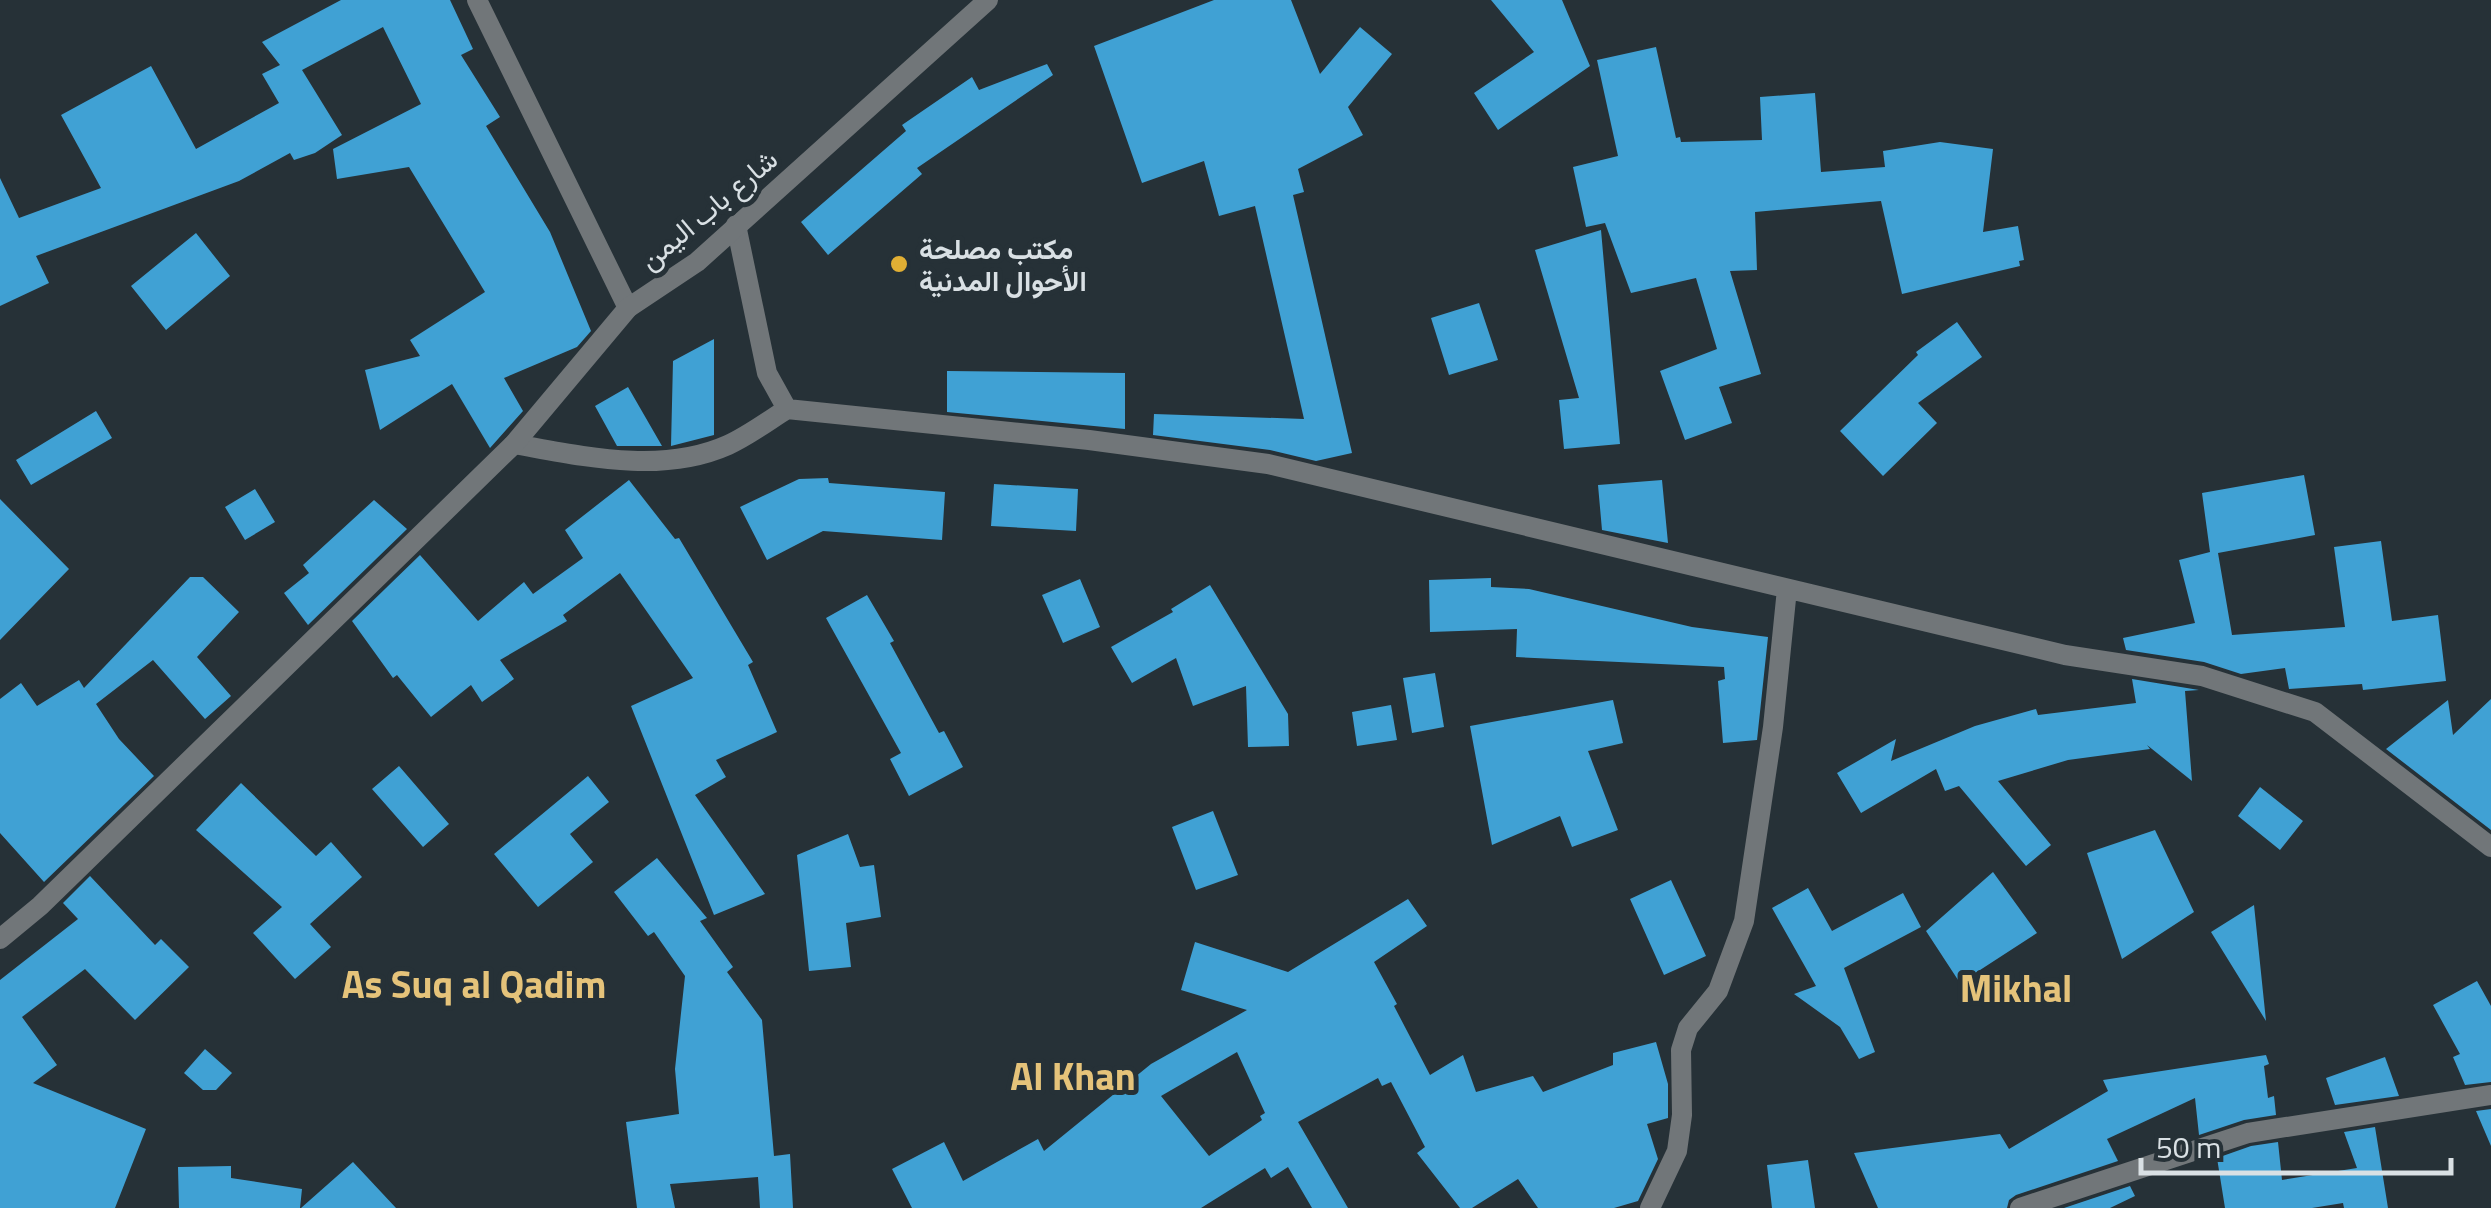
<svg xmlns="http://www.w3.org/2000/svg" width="2491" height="1208" viewBox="0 0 2491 1208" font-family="'Titillium Web',Vazirmatn,sans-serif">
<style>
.building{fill:#40a1d4;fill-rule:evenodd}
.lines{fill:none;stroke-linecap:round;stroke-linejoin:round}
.minor{stroke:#717679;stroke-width:20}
.tertiary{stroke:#717679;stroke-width:20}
.poi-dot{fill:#e1af34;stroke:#263137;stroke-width:4}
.labels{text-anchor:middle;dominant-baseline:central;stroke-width:10;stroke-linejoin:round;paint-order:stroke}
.street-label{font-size:28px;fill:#d9e0e4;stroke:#263137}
.poi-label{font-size:28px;font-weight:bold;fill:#d9e0e4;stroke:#263137;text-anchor:start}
.district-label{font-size:38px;font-weight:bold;fill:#e5c37a;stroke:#263137}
</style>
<rect width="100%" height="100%" fill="#263137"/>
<!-- building -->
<path class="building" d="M341,0H450L473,49L461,55L500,117L486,126L550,232L591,331L577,347L504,378L523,411L490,448L452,384L380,430L365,370L420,356L410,340L485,292L409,167L337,179L333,149L421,104L383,27L302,70L342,135L315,153L294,160L290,153L239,181L36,256L49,283L0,306V178L19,218L101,188L61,115L151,66L196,149L279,103L262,74L280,65L262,42Z
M1214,0H1291L1320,74L1360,27L1392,54L1348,107L1363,135L1298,169L1304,192L1293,195L1352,453L1316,461L1270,450L1153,435L1154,414L1304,419L1255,206L1219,216L1204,161L1142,183L1094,46Z
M1491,0H1562L1590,66L1498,130L1474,93L1534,52Z
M1656,47L1676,138L1680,137L1681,142L1762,140L1760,97L1815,93L1821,172L1885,167L1883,151L1940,142L1993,149L1983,232L2018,226L2024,260L2019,261L2020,266L1902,294L1881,201L1755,212L1757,270L1730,271L1761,374L1719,387L1732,423L1685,440L1660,371L1717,349L1696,278L1631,293L1605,223L1586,227L1573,167L1618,156L1597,60Z
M1047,64L1053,75L917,168L922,174L828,255L801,222L906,131L902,125L972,77L979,90Z
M1601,230L1620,444L1564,449L1559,400L1579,398L1535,250Z
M196,233L230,276L166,330L131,286Z
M1479,303L1498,360L1449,375L1431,318Z
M1957,322L1982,357L1918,403L1937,423L1883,476L1840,431L1918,355L1916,352Z
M714,339V435L671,446L673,361Z
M947,371L1125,373V429L947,412Z
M628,387L662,446H617L595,406Z
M96,411L112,438L31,485L16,460Z
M2304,475L2315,535L2218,553L2232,635L2345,627L2334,547L2381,541L2392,621L2438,615L2446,681L2363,690L2362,684L2289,689L2285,668L2241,674L2204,662L2126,650L2123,638L2195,623L2179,560L2210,552L2202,493Z
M828,478L829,483L945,492L942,540L823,531L767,560L740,507L799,479Z
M629,480L675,539L679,538L753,662L748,665L777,732L716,760L726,777L695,795L765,894L714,915L631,706L693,678L620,573L563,615L567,621L500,660L514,679L482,702L471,685L431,717L397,675L393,678L352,621L420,555L478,621L524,582L533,594L583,558L565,530Z
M1662,480L1668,543L1602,530L1598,485Z
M994,484L1078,489L1076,531L991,526Z
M255,489L275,522L245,540L225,507Z
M0,499L69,569L0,640Z
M374,500L407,529L308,625L284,593L309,573L303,565Z
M190,577H203L239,612L197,657L231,696L205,719L153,660L96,704L119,739L154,776L44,882L0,833V699L21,683L37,706L79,680L84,688Z
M1491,578V587L1529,589L1692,627L1768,637L1757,740L1723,743L1718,681L1725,679L1724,667L1516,657L1517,629L1430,632L1429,580Z
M1080,579L1100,627L1063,643L1042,595Z
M1210,585L1288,714L1289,746L1248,747L1246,686L1193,706L1176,658L1132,683L1111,647L1173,612L1171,609Z
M867,595L894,641L890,643L939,733L944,731L963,767L909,796L890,759L901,753L826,618Z
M1435,673L1444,727L1412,733L1403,678Z
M2132,679L2199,690L2185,691L2192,781L2147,745L2150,749L2068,760L1998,781L2051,845L2026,866L1959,786L1945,791L1936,769L1861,813L1837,773L1896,739L1891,761L1975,726L2036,709L2038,715L2136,703Z
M2491,699V830L2386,749L2448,700L2453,735Z
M1613,700L1623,743L1588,751L1618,830L1572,847L1560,816L1492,845L1470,726Z
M1391,705L1397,740L1357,746L1352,712Z
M399,766L449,824L423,847L372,789Z
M588,776L609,802L570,834L593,862L538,907L494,854Z
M241,783L316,856L331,842L362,877L310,924L331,947L295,979L253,933L282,907L196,830Z
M2260,787L2303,821L2280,850L2238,816Z
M1213,811L1238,875L1196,890L1172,827Z
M2155,830L2194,912L2122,959L2087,853Z
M848,834L860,867L874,865L881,917L846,923L851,967L809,971L797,855Z
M657,858L707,918L700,921L733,967L727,972L762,1020L774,1156L790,1154L793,1208H760L758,1177L670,1184L675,1208H637L626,1122L679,1114L675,1069L685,976L654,932L648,936L614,892Z
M1993,872L2037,933L1960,983L1926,931Z
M90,876L155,945L161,939L189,967L135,1020L85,969L22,1017L57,1065L33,1083L146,1129L115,1208H0V980L78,919L63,903Z
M1671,880L1706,956L1664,975L1630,899Z
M1808,888L1832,931L1903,893L1921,927L1844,968L1875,1052L1859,1059L1840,1027L1794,994L1816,986L1772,908Z
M1408,899L1427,926L1374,962L1397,1004L1394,1006L1430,1075L1463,1055L1476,1092L1533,1076L1543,1092L1613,1065V1053L1656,1042L1668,1084V1118L1647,1124L1658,1159L1638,1201L1614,1208H1538L1518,1179L1472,1208H1460L1417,1153L1425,1147L1391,1082L1382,1086L1378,1078L1298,1122L1348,1208H1312L1288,1167L1271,1178L1265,1168L1201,1208H912L892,1169L944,1142L963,1181L1038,1139L1044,1151L1151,1064L1247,1010L1181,990L1195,942L1288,972ZM1237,1052L1265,1113L1260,1116L1262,1120L1209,1156L1161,1096Z
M2254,905L2266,1021L2211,932Z
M2477,981L2491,1006V1082L2465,1085L2453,1057L2460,1054L2433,1005Z
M205,1049L232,1073L216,1090H203L184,1073Z
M2266,1055L2269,1064L2264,1066L2268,1098L2274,1096L2276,1115L2244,1120L2199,1135L2195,1098L2107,1139L2118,1161L2016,1195L2009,1200L2007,1208H1878L1854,1153L2000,1134L2009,1149L2108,1091L2103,1080Z
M2385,1057L2399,1096L2335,1105L2326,1078Z
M2491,1109V1146L2476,1111Z
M2375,1127L2388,1208H2344L2343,1203L2312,1208H2225L2217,1158L2251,1146L2278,1142L2282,1180L2357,1168L2344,1132Z
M1808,1160L1815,1208H1772L1767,1165Z
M353,1162L396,1208H301Z
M231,1166V1178L302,1189L300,1208H179L178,1167Z
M2130,1186L2135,1196L2110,1208H2064Z"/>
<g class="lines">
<!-- minor -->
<path class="minor" d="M477,0L628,308
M736,225L767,373L787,409L1089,440L1268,464L2065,655L2202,676L2315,712L2491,847
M514,444C582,456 661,475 728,445C748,436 768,421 787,409
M1650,1208L1677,1151L1682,1115L1681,1050L1688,1028L1718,991L1744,921L1773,727L1787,589
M2020,1208L2248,1133L2491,1095"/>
<!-- tertiary -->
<path class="tertiary" d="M0,939L40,906L514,444L628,308L697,262L988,0"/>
</g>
<!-- markers -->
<circle class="poi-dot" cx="899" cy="264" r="10"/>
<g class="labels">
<!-- street labels -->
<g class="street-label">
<text transform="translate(708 209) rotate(-40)">شارع باب اليمن</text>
</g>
<!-- poi labels -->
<g class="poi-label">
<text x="919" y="248">مكتب مصلحة<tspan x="919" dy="32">الأحوال المدنية</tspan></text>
</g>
<!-- district labels -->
<g class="district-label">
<text x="474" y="984">As Suq al Qadim</text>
<text x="2016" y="988">Mikhal</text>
<text x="1073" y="1076">Al Khan</text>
</g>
</g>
<!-- scale -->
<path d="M2141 1158v15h310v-15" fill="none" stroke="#d9e0e4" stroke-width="5"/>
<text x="2156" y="1158" font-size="30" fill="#d9e0e4" stroke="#263137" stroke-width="8" paint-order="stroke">50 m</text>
</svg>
